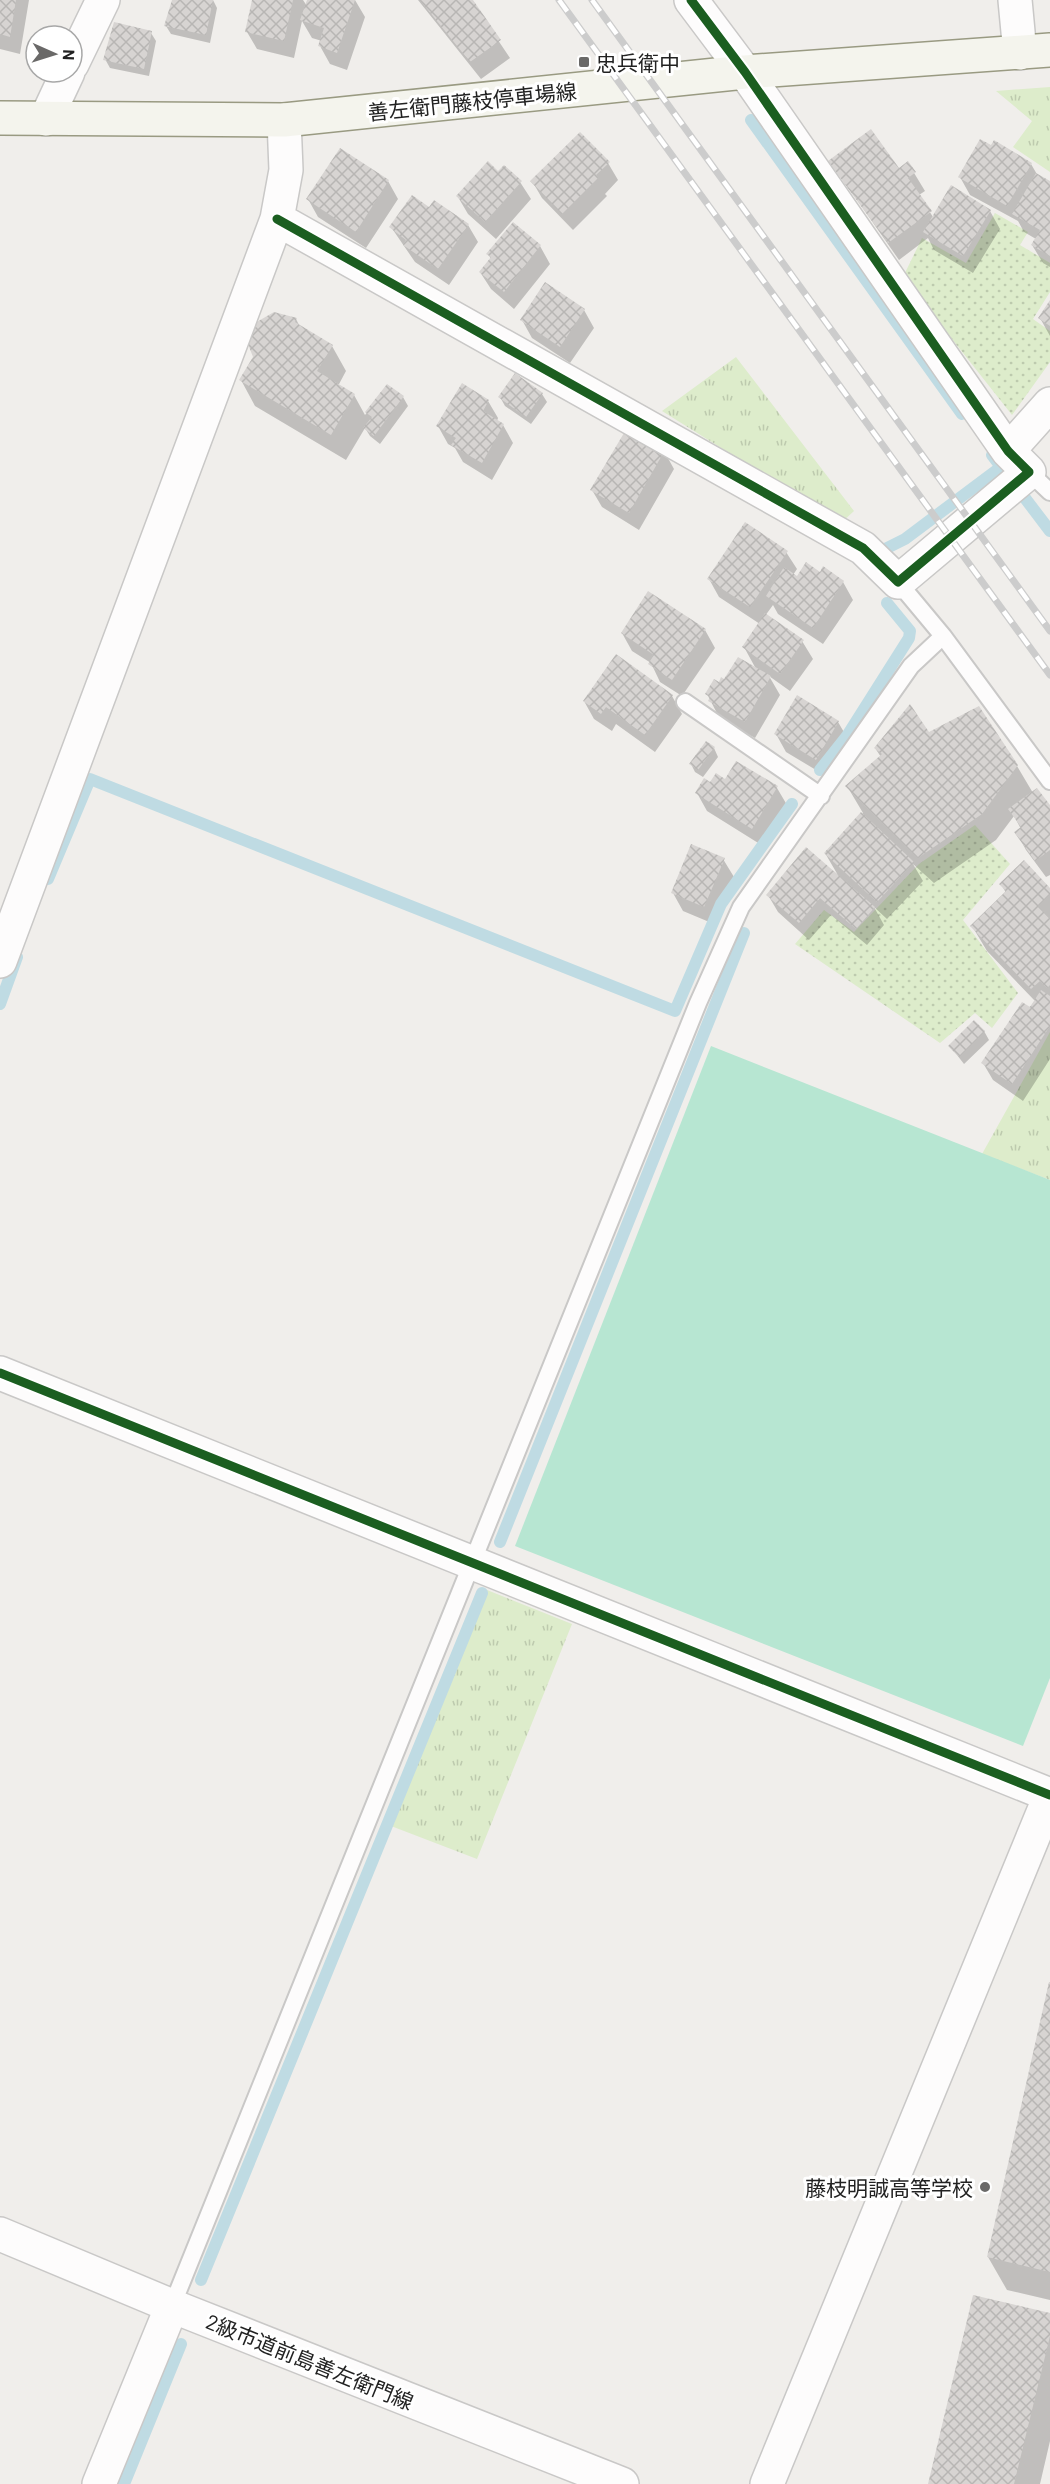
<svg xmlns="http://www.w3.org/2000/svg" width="1050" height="2484" viewBox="0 0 1050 2484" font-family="Barlow,'Noto Sans JP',sans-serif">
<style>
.grass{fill:url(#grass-tufts)}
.garden{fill:url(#garden-dots)}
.pitch{fill:#b7e6d2}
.shadow{fill:#0003}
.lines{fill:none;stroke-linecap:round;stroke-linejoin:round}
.stream{stroke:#bfdbe3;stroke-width:12}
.building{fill:url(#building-cross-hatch)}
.service-casing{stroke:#c9c8c7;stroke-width:20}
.minor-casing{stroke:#c9c8c7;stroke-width:36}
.secondary-casing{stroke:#999a82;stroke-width:36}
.service{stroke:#fdfcfc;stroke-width:16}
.minor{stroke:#fdfcfc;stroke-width:33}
.secondary{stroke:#f4f4ed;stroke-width:33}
.rail-casing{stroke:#ccc;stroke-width:7}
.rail{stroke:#fff;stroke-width:4.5;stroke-dasharray:14;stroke-linecap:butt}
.cycleway-casing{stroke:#fff;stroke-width:13}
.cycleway{stroke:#1b5e20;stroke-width:9}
.poi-dot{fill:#6a6968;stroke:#fff;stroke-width:2}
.labels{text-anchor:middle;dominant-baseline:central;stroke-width:6;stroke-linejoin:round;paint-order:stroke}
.poi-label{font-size:21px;fill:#222;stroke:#fff;text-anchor:start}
.street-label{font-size:21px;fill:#222;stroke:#fff}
</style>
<defs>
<pattern id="grass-tufts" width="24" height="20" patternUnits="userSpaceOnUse" patternTransform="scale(1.5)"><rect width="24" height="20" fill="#ddeccb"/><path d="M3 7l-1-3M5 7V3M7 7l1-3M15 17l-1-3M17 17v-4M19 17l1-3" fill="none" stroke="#bdcaae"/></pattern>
<pattern id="garden-dots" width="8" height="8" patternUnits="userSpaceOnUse" patternTransform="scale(1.5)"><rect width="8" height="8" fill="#ddeccb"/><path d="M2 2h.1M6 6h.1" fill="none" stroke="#bdcaae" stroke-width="1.8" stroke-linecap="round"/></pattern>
<pattern id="building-cross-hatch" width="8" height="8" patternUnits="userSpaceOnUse" patternTransform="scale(1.5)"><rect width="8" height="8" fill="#d7d4d2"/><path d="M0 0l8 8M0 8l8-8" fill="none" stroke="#b8b6b4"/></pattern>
</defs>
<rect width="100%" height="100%" fill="#f0eeeb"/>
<!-- grass -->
<path class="grass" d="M1050,87V172L1013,147L1032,121L996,91Z
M736,357L854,511L841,523L662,411Z
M1050,1032V1180L982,1154Z
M487,1590L572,1624L477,1859L391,1826Z"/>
<!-- garden -->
<path class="garden" d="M995,213L1028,232L1020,245L1050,263V292L1033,319L1050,331V362L1012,415L903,277L922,238L966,263Z
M975,825L1010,864L963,920L1018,993L992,1028L975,1013L940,1043L795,944L824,910L854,932L919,864Z"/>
<!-- pitch -->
<path class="pitch" d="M711,1046L1050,1180V1678L1023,1746L515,1546Z"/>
<!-- shadow -->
<path class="shadow" d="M0,0H29L20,54L0,49Z
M174,0H213L217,8L210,43L171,34L166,26Z
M254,0H303L307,6L309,0H355L365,17L347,70L330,64L320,46L322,41L312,38L302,21L294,58L257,49L247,32Z
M418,0H471L510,58L481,79Z
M151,33L156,41L149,76L110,68L105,59Z
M830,161L899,170L908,163L925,191L919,195L933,217L990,211L1000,229L973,273L934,250L928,238L899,260Z
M608,163L618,180L605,194L607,196L573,230L542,198L532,181Z
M1031,164L1038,176L1050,183V267L1043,263L1032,245L1036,239L1024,232L1018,221L970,195L960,177Z
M498,173L520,182L531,199L496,239L468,214L458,197Z
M388,181L398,199L366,248L318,217L308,199Z
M430,209L468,225L478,242L449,285L415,262L391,227Z
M513,224L540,246L550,264L514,309L491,289L480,272L491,259L488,254Z
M1050,303V336L1040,318Z
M584,310L594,328L570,363L532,338L522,320Z
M296,319L300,327L332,346L346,371L338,386L354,395L365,415L387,386L403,397L408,406L380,444L370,436L365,428L346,460L255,406L241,380Z
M542,394L547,402L531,424L505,406L500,397Z
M488,401L498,418L497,421L503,425L513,443L492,480L463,462L455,448L448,444L438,426Z
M664,451L674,469L639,530L602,507L592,490Z
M786,552L797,569L793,575L797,578L820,574L843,582L853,600L823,644L778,614L773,605L765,616L802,641L813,659L790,691L769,676L780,695L755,738L720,719L707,694L719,684L756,669L744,647L760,624L719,597L709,579Z
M705,630L715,648L682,696L660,682L651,663L632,651L622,633Z
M672,696L682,714L655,752L616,724L612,731L594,719L584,701Z
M838,722L848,739L826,776L786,752L776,734Z
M929,734L1017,766L1033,793L1050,807V875L1046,877L1026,850L1016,832L1021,829L1014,816L996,840L934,883L913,864L923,881L887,919L874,907L884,925L867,945L831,915L809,940L778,912L768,895L839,877L825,853L863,813L847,786L881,757L875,748Z
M714,748L718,757L703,777L695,772L691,764Z
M737,763L777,788L787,805L763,846L707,811L697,793L711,784L725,781Z
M723,859L734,877L714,924L683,911L673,893Z
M1001,884L1050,890V1059L1023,1101L993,1080L983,1063L1035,1001L987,951L972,926L1006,893Z
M984,1031L989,1040L964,1064L950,1046Z
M1050,1985V2300L1007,2290L988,2257Z
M1050,2315V2441L1040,2484H929Z"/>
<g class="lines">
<!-- stream -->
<path class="stream" d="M751,120L962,414
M1015,485L1050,531
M881,551L905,539L1001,467L992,455
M820,770L847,736L909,638L910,631L887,603
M48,879L90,779L675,1011L721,904L792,804
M0,1004L17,957
M500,1542L744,933
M201,2280L482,1593
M124,2484L181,2344"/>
</g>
<!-- building -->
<path class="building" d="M0,0H16L10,37L0,34Z
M172,0H213L206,35L164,26Z
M252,0H293L284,41L245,32Z
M307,0H355L337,53L318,46L324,28L300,20Z
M420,0H473L501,40L470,62Z
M114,22L152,31L144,69L103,60Z
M871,129L899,168L908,161L916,172L908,178L932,211L888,243L828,161Z
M580,132L610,162L596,175L598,178L562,214L530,181Z
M980,139L991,145L994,140L1032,163L1007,206L958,177Z
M340,148L389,180L356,232L306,199Z
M488,161L498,171L504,165L522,181L485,222L456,196Z
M1036,173L1050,181V256L1031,245L1040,230L1012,214Z
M951,185L991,210L963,256L923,232Z
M412,195L429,207L434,200L469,224L438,269L403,245L406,240L389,227Z
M513,222L541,245L504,292L479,272L491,257L486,254Z
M545,282L585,309L560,347L520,320Z
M1050,300V326L1038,318Z
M274,312L297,318L295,322L333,345L317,371L355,394L331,435L239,380L253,357L248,344L255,323Z
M515,373L543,393L526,417L498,397Z
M462,383L489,400L483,411L504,424L482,463L451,445L456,438L436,426Z
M387,384L404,396L374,436L363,428L372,417L365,412Z
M627,428L665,450L629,513L590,490Z
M745,522L788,551L750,607L707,579Z
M806,562L820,572L823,566L844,581L813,628L766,596L784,567L797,576Z
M648,591L706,629L672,680L648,664L654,655L621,633Z
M765,613L804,640L780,674L742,647Z
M616,654L673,695L645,735L606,707L601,714L583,701Z
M738,657L771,676L745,722L708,701L710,697L705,694L714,679L719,682L721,677L724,679Z
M797,695L839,721L816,760L774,734Z
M910,704L929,732L979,706L1018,765L982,814L918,858L845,786L882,754L874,748Z
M706,741L715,747L698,770L689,764Z
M736,761L778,786L752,829L695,793L704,778L710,782L716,773L725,779Z
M1037,788L1050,805V850L1035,861L1014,832L1021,827L1008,809Z
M861,812L914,862L877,902L824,853Z
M691,844L725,858L704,907L671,893Z
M806,847L875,907L856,929L820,898L799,923L766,895Z
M1024,860L1050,888V894L1038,906L1050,919V985L1047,988L1040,981L1031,989L970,926L1006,891L999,884Z
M1041,990L1050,996V1026L1012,1084L981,1063L1022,1002L1030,1007Z
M974,1020L985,1031L959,1057L948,1046Z
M1049,1982H1050V2272L987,2257Z
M973,2295L1050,2313V2336L1014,2484H928Z"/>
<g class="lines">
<defs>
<path id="service" d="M1029,472L1050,492
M898,582L943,636L1050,781
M685,702L821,796
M172,2306L698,1003L741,907L911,666L943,636"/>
<path id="minor" d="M1015,0L1020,53
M72,64L103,0
M46,119L68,72
M277,219L863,548L898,582L1029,472L1008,451L745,72L691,0
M1008,451L1050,404
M0,961L277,219L286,170L284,120
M0,1373L1050,1795
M0,2234L172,2306L622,2484
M99,2484L172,2306
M767,2484L1050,1796"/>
<path id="secondary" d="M0,118L284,120L745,72L1050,50"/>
</defs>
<!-- service casing -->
<use href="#service" class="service-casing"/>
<!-- minor casing -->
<use href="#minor" class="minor-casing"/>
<!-- secondary casing -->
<use href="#secondary" class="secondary-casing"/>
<!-- service -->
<use href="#service" class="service"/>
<!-- minor -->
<use href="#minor" class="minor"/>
<!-- secondary -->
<use href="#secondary" class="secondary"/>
<defs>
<path id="rail" d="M559,0L1050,675
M592,0L1050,631"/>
</defs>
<!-- rail casing -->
<use href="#rail" class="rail-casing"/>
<!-- rail -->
<use href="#rail" class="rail"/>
<defs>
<path id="cycleway" d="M277,219L863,548L898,582L1029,472L1008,451L745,72L691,0
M0,1373L1050,1795"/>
</defs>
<!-- cycleway casing -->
<use href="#cycleway" class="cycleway-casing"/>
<!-- cycleway -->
<use href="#cycleway" class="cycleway"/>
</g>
<!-- markers -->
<g class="poi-dot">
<rect x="578" y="56" width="12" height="12" rx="3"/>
<circle cx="985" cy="2187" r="6"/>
</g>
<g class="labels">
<!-- poi labels -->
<g class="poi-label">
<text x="596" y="62">忠兵衛中</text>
<text x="973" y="2187" text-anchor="end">藤枝明誠高等学校</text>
</g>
<!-- street labels -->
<g class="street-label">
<text transform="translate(472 101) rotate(-6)">善左衛門藤枝停車場線</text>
<text transform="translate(310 2361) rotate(22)">2級市道前島善左衛門線</text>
</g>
</g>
<!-- north arrow -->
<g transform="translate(54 54) rotate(93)"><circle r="28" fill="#ffffff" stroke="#a7a7a7" stroke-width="1.5"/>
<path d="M0-4.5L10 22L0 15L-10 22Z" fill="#6a6968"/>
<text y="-9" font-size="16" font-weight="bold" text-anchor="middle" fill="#222222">N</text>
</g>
</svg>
